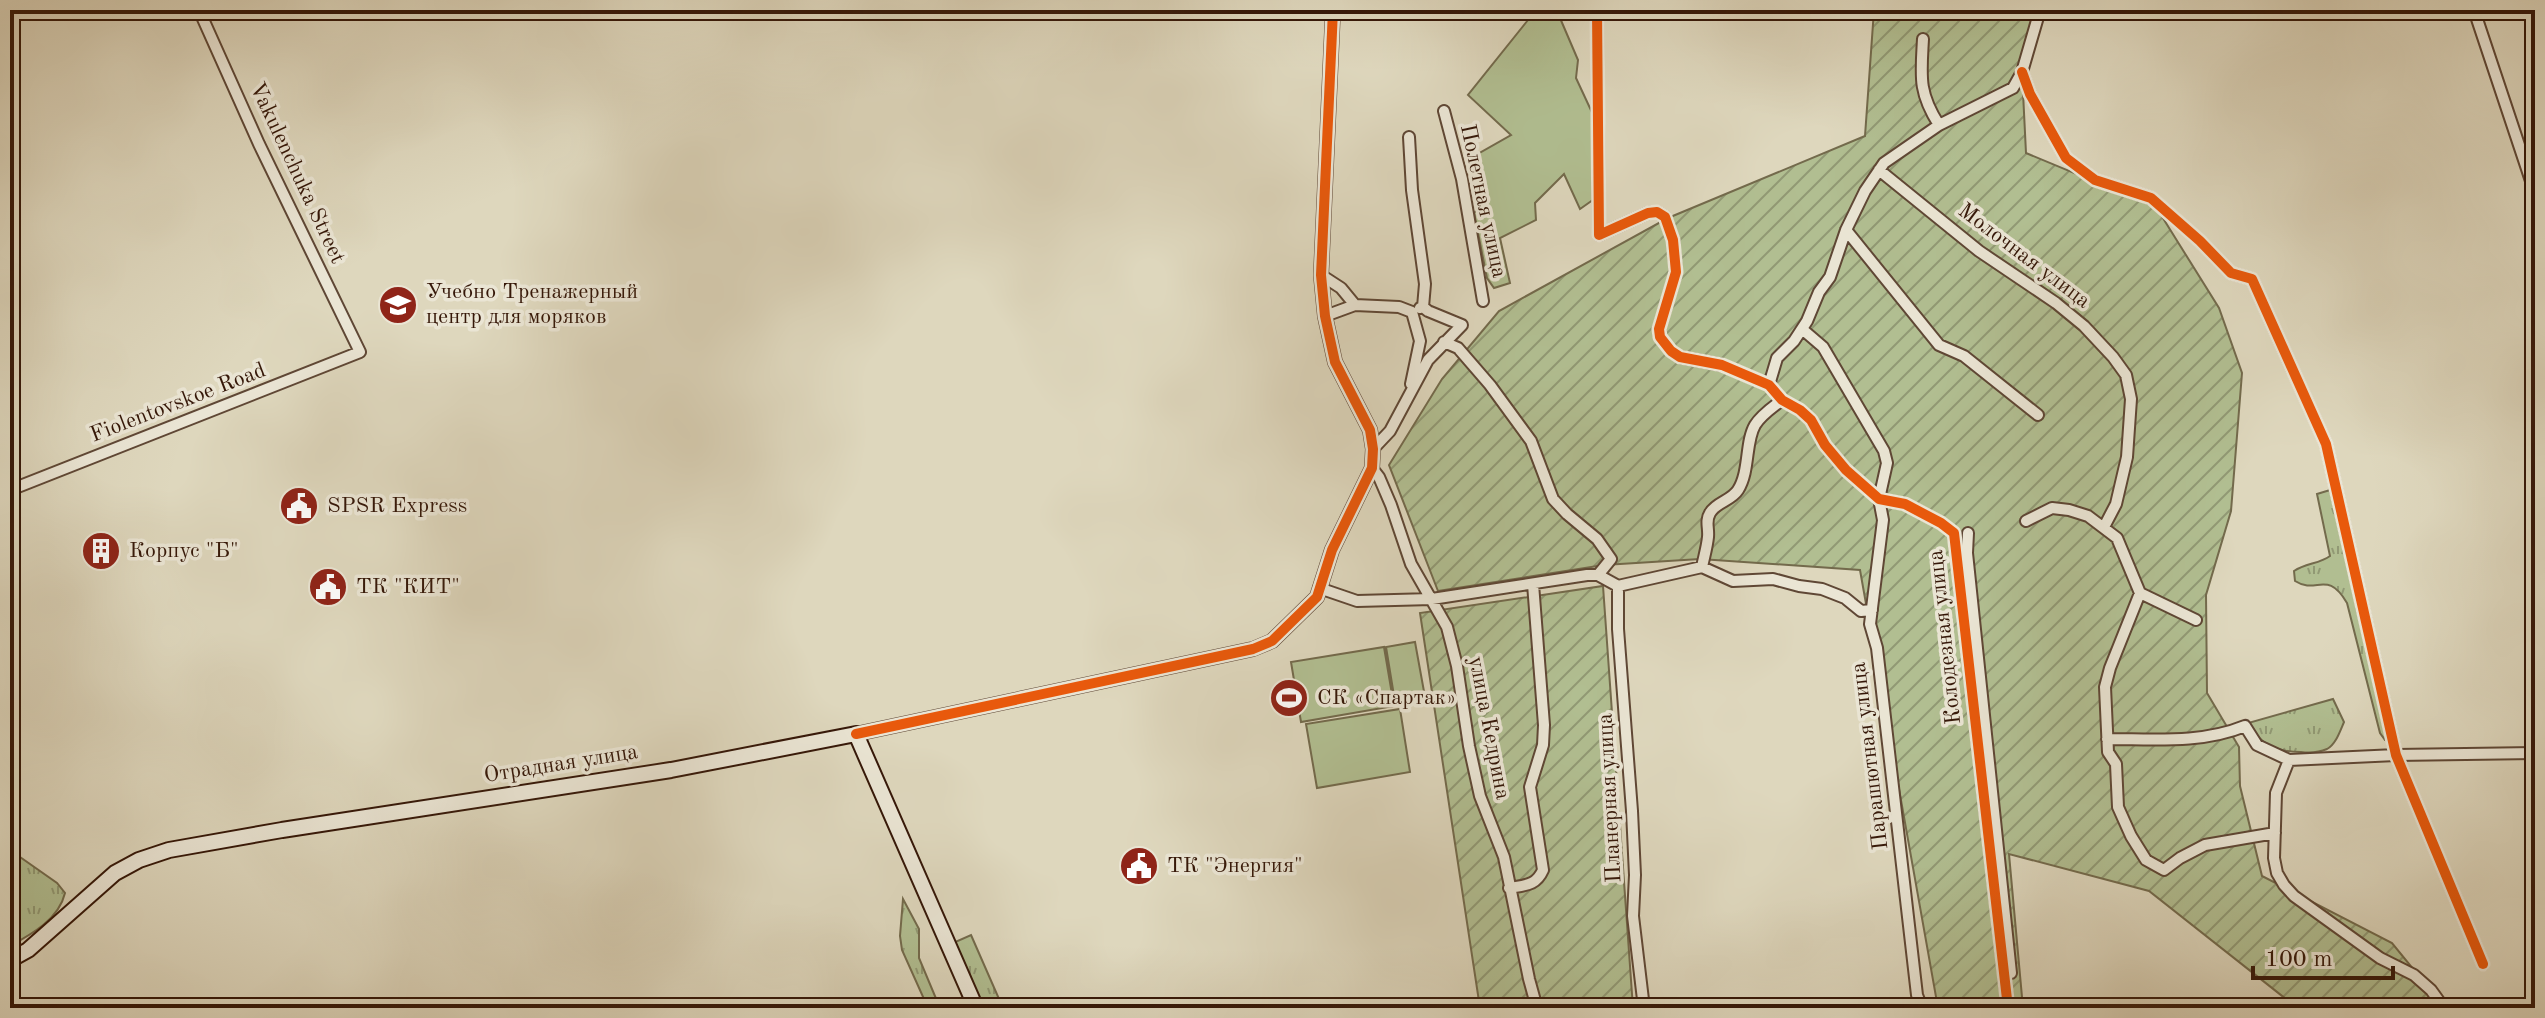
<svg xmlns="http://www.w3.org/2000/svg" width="2545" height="1018" viewBox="0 0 2545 1018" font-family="'Old Standard TT',serif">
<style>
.grass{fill:url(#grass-tufts);stroke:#736a4c;stroke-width:2}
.park{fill:#b1be91;stroke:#736a4c;stroke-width:2}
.garden{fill:url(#garden-furrows);stroke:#736a4c;stroke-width:2}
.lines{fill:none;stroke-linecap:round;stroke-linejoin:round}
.minor-casing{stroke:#5f4735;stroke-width:14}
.tertiary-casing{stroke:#5f4735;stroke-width:16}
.secondary-casing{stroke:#351708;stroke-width:18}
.minor{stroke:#eae5d4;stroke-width:10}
.tertiary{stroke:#eae5d4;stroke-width:12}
.secondary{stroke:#eae5d4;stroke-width:14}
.cycleway-casing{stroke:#eae5d4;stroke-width:15}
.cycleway{stroke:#e8590c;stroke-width:10}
.labels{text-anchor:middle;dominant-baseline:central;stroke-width:7;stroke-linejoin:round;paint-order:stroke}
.street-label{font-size:22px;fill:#351708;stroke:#eae5d4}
.poi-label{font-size:22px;fill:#351708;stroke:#eae5d4;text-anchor:start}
</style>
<defs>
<pattern id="grass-tufts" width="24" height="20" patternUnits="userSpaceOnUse" patternTransform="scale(2)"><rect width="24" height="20" fill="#b1be91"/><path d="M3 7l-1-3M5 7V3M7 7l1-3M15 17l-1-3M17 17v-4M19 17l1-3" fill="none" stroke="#919974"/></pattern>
<pattern id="garden-furrows" width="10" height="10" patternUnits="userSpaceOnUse" patternTransform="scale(2)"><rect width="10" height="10" fill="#b1be91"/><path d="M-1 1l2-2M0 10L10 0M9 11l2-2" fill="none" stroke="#919974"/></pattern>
</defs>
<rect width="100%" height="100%" fill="#ded7bd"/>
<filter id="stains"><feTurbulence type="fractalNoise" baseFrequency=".0025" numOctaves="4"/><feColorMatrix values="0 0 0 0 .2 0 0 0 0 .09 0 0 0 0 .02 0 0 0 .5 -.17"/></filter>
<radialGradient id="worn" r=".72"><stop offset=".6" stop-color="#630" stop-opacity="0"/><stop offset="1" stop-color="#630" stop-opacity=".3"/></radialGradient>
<!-- grass -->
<path class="grass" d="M2330,490L2384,722L2387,740H2385L2380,733L2347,603C2327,569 2317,595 2295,581L2294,571C2306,563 2319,564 2330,556L2317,494Z
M2333,699L2344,722C2340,731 2336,744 2327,749C2320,752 2309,753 2301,752C2277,752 2260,745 2248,723Z
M10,850L57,883L65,893C59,919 32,934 10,946Z
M903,899L919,929V958L940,1008H928L902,950L900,936Z
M971,935L1003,1008H982L953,943Z"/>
<!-- park -->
<path class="park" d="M1557,11L1578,60L1576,78L1596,121L1597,197L1580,209L1564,174L1535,203L1536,220L1500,238L1510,283L1494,288L1487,278L1474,213L1486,203L1469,159L1511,135L1468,95L1528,20Z
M1415,642L1425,697L1395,702L1386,647Z
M1384,647L1394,706L1301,722L1291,662Z
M1400,709L1410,772L1317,788L1306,724Z"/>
<!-- garden -->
<path class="garden" d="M1874,10H2036L2022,72L2026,153L2156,207L2219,308L2242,373L2231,511L2206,595L2207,693L2239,747L2240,786L2262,876L2392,943L2445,1008H2293L2291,1003L2149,891L2009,854L2023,1008H1938L1860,570L1700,559L1604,565L1438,591L1389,465L1442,379L1499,311L1668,218L1865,136Z
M1603,586L1633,1008H1480L1420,613Z"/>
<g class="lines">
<defs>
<path id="minor" d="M1597,10L1599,235L1648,213L1657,212L1665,217L1673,240L1676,272L1659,329L1660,337L1671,351L1680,357L1722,365L1769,385L1782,400L1800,410L1811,420L1825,445L1846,470L1879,499L1905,504L1941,523L1954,533L2008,1008
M2474,10L2535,193
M1923,39C1921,76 1918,92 1939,125
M2022,72L2030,94L2066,158L2095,180L2151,198L2200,241L2231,273L2252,279L2326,444L2396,755L2483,964
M1444,111L1462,179L1483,301
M1409,137L1412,190L1425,284L1423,307L1420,308
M1879,170L1979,251L2056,303L2084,326L2113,357L2126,375L2131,399L2127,457L2116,504L2104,527
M1846,230L1939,345L1964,356L2038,415
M1321,275L1341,288L1355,305L1399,307L1412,312L1420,341L1411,384
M1325,316L1355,305
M1802,329L1823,347L1884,451L1887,463L1879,499L1883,520L1870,624L1877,648L1917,995L1922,1008
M1444,342L1458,348L1490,385L1531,441L1553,499L1567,514L1597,539L1611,559L1598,575
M1769,385L1777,358L1794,341L1807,321L1819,292L1830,277L1846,230L1865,191L1884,163L1939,125L2013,88L2022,72L2040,10
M1373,449L1390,431L1428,360L1462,325L1428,311L1423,307
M1372,468L1379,477L1391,505L1411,564L1447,627L1457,666L1469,746L1480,796L1504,857L1529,979L1537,1008
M10,490L360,352L259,144L199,10
M2026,521L2052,508L2069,510L2088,516L2117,538L2140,593L2196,620
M1968,533L1967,553L2011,973
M1702,567C1704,557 1707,547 1708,537C1709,528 1705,521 1710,513C1716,502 1731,501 1738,490C1750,471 1745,442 1755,425C1761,415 1773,407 1782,400
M1618,586V629L1632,811L1635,875L1633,916L1644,1008
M1319,588L1357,601L1432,599L1587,575H1598L1618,586L1702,567L1733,581L1773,579L1799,586L1822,589L1845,598L1861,611L1872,610
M2140,593L2110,668L2105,687L2108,752L2116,764L2118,807L2131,836L2146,860L2164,870L2180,858L2205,845L2275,833
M2107,739C2153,739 2201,744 2245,726L2257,745L2289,760L2396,755L2535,753
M2289,760L2276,793L2274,858L2277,873L2284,885L2294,896L2380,958L2414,975L2431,990L2444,1008
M1509,888C1525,885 1536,886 1543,870L1530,787L1543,745L1544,725L1533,584"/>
<path id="tertiary" d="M856,734L1253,649L1272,641L1317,597L1332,550L1372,468L1373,449L1370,430L1335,362L1325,316L1321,275L1333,10"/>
<path id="secondary" d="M10,960L28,950L115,873L139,860L169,850L282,830L671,770L856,734L976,1008"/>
</defs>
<!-- minor casing -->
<use href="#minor" class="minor-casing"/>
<!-- tertiary casing -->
<use href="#tertiary" class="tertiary-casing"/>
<!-- secondary casing -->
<use href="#secondary" class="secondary-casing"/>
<!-- minor -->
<use href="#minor" class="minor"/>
<!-- tertiary -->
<use href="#tertiary" class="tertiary"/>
<!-- secondary -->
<use href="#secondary" class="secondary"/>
<defs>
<path id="cycleway" d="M1597,10L1599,235L1648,213L1657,212L1665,217L1673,240L1676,272L1659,329L1660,337L1671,351L1680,357L1722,365L1769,385L1782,400L1800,410L1811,420L1825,445L1846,470L1879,499L1905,504L1941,523L1954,533L2008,1008
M2022,72L2030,94L2066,158L2095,180L2151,198L2200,241L2231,273L2252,279L2326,444L2396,755L2483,964
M856,734L1253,649L1272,641L1317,597L1332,550L1372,468L1373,449L1370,430L1335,362L1325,316L1321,275L1333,10"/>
</defs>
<!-- cycleway casing -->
<use href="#cycleway" class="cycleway-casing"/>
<!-- cycleway -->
<use href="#cycleway" class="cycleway"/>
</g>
<!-- icons -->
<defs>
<symbol id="school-disc" viewBox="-11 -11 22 22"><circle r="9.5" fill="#8f2418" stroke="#eae5d4"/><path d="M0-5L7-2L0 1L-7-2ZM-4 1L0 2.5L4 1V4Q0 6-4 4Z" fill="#fff"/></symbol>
<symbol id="civic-disc" viewBox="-11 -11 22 22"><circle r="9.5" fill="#8f2418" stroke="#eae5d4"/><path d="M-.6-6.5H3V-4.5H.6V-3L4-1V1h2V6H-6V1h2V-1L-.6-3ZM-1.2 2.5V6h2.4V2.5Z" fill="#fff"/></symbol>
<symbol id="building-disc" viewBox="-11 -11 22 22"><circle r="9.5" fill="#8f2418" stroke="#eae5d4"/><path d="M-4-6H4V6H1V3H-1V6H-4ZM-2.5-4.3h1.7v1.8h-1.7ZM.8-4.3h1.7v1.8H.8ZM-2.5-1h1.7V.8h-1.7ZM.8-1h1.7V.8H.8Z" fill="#fff"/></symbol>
<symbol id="stadium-disc" viewBox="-11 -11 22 22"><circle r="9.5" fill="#8f2418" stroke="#eae5d4"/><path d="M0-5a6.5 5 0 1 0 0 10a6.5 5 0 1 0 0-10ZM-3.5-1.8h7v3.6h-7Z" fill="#fff"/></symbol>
</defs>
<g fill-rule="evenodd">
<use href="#school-disc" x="376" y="283" width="44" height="44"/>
<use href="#civic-disc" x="277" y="484" width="44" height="44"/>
<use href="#building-disc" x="79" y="529" width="44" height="44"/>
<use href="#civic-disc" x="306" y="565" width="44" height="44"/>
<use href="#stadium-disc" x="1267" y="676" width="44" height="44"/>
<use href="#civic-disc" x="1117" y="844" width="44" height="44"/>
</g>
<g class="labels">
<!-- street labels -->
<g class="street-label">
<text transform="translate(297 173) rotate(65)">Vakulenchuka Street</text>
<text transform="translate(1483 201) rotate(78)">Полетная улица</text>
<text transform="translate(2024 256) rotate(37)">Молочная улица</text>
<text transform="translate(178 403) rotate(-21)">Fiolentovskoe Road</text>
<text transform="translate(1945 637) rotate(-96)">Колодезная улица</text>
<text transform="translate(1489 728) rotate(79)">улица Кедрина</text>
<text transform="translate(1870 756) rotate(-97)">Парашютная улица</text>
<text transform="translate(561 764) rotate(-9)">Отрадная улица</text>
<text transform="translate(1610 798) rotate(-93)">Планерная улица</text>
</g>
<!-- poi labels -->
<g class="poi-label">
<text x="426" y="292">Учебно Тренажерный<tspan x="426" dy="25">центр для моряков</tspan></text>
<text x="327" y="506">SPSR Express</text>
<text x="129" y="551">Корпус "Б"</text>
<text x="356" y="587">ТК "КИТ"</text>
<text x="1317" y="698">СК «Спартак»</text>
<text x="1167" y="866">ТК "Энергия"</text>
</g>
</g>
<!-- margin -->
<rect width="2545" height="1018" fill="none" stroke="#ded7bd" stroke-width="40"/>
<rect x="12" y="12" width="2521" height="994" fill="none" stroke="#351708" stroke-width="4"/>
<rect x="20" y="20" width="2505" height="978" fill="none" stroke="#351708" stroke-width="2"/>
<!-- scale -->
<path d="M2253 966v12h140v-12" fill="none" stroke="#351708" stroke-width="4"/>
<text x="2265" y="966" font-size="24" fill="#351708" stroke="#eae5d4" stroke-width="6" paint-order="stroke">100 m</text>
<rect width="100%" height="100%" filter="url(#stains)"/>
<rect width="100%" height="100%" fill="url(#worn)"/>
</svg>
